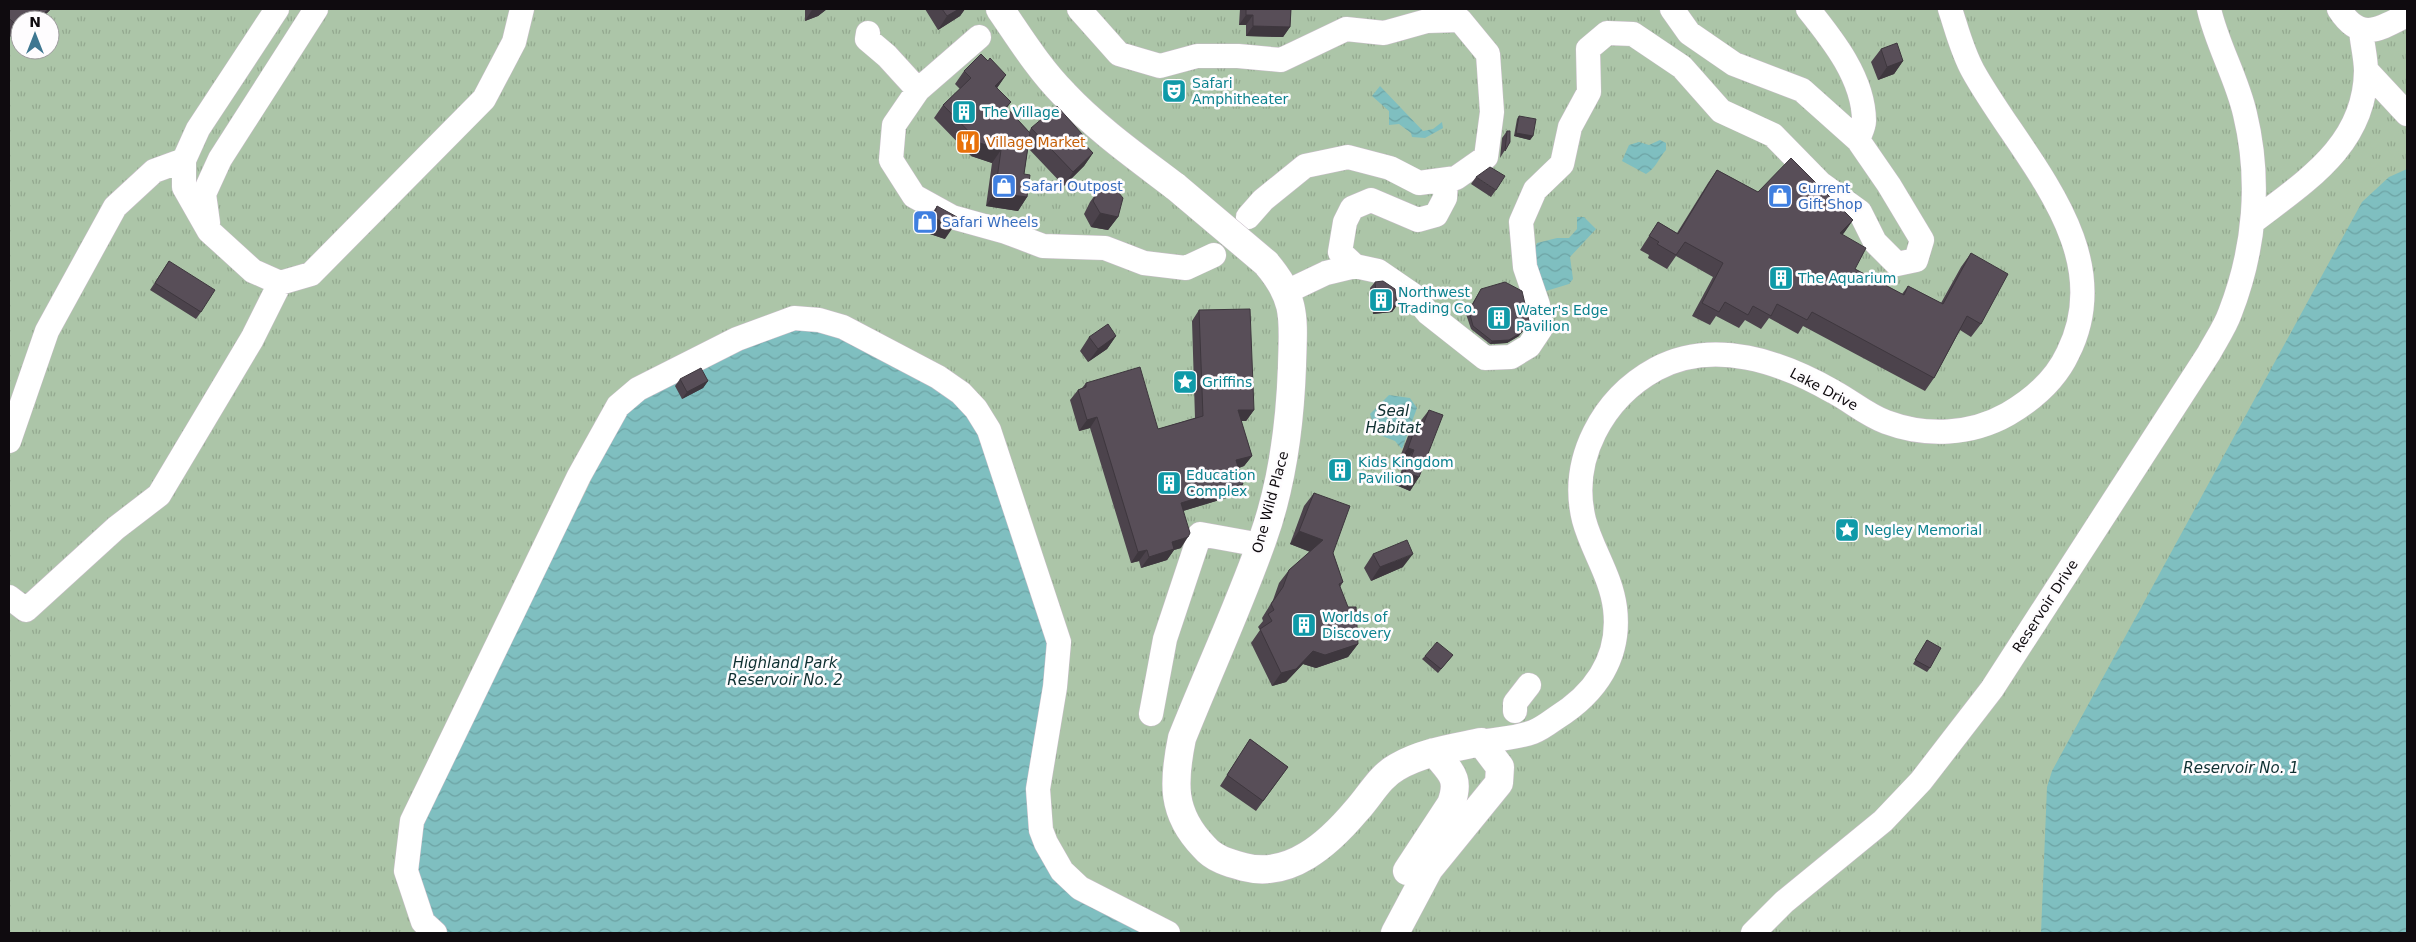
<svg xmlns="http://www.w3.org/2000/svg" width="2416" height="942" viewBox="0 0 2416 942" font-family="'DejaVu Sans',sans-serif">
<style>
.park{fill:url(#park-tufts);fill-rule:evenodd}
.water{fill:url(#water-waves)}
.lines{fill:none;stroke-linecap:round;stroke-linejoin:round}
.minor-casing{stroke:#c8bdc8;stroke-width:25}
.major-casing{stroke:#c8bdc8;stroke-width:29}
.minor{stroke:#fff;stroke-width:24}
.major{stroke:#fff;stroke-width:28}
.major-bridge-casing{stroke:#c8bdc8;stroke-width:29;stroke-linecap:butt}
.major-bridge{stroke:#fff;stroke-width:28}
.wall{fill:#4c434c}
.shaded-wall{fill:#3e373e}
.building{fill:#584e58;stroke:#3e373e}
.labels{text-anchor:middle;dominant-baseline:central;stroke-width:5;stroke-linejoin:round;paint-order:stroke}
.culture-label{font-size:14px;fill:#0d838f;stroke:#fefcfe;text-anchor:start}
.food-label{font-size:14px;fill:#c56008;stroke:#fefcfe;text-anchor:start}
.shop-label{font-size:14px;fill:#366cbe;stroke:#fefcfe;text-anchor:start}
.street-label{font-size:14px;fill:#0f0b0f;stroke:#fefcfe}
.water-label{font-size:15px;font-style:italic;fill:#0e3031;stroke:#fefcfe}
</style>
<defs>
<pattern id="park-tufts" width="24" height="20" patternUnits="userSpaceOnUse" patternTransform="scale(1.25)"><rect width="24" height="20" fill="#acc5a8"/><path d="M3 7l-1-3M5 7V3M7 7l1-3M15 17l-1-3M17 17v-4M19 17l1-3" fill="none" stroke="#93a88f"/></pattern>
<pattern id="water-waves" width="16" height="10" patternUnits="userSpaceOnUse" patternTransform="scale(1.25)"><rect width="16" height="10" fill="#7fbfc0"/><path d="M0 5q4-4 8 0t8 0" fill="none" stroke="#6da3a4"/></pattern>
</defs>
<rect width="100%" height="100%" fill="#f6ebf7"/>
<!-- park -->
<path class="park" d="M9,9H2407V933H9ZM20,20H50V50H20Z"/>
<!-- water -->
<path class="water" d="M1380,86L1423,131L1433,129L1442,122L1443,128L1425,138L1412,137L1411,133L1399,124L1389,125V111L1372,96Z
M1660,140L1666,143V150C1658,159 1656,168 1646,174L1622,161L1629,145L1639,142L1649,145Z
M2407,169V933H2041L2047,787L2052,771L2362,202L2389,177Z
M1577,217H1584L1596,229L1570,257L1573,279L1569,284L1546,291C1537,277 1529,259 1537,243L1557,238H1569L1577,229Z
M790,329H817L842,339L937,385L977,421L1051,643L1035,838L1146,933H444L434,922L414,870L422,823L556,547L586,491L613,431L622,416L643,396L705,362Z
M1389,395L1410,398L1417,408L1402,449L1395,441L1377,434L1370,414Z"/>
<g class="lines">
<defs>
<path id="minor" d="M277,9L198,129L184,160V187L209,231L253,271L280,283L311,274L484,99L514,42L522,9
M1079,9L1119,54L1160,66L1197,56H1238L1281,60L1346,29L1384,33L1427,21L1460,20L1488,54L1492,112L1486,157L1456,178L1419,183L1390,168L1348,157L1305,166L1263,200L1248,217
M1808,9C1833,40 1864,79 1864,121C1864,127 1860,134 1858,140
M2339,9C2360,42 2378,30 2407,15
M868,33L867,39L887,56L918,90L894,125L891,160L914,196L952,217L1006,232L1043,246L1105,248L1144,263L1186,268L1214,255
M2366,70L2407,114
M918,90L979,37
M1446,180L1445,198L1436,215L1418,220L1371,200L1352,208L1345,222L1340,252L1355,266L1378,271L1413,295L1428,313L1485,358L1511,357L1529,346L1541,328L1538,305L1525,267L1521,222L1535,190L1562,164L1570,127L1589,92L1588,49L1607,33L1633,34L1682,67L1721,111L1773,135L1820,183L1860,212L1875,242L1897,264L1916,260L1922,240L1889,185L1858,140L1802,90L1734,64L1689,33L1672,9
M2254,221C2306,181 2365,145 2366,71C2366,58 2362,43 2361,30
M208,223L204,194L220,159L316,9
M1286,292L1326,273L1355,266
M9,441L47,331L115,207L154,171L184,160
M9,597L26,610L116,528L159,495L252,339L280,283
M1515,711V703L1529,685
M1151,714L1165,639L1200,534L1261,545
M1481,742C1498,739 1517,738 1533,732C1541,729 1549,723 1556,718C1596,693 1621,657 1615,608C1611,576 1592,550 1584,520C1569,459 1603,398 1656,369C1714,338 1782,362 1834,392C1851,401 1867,415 1886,422C1926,437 1971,435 2008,414C2032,400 2056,379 2068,353C2120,249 2020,156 1973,71C1962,51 1957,30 1950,9
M435,933L423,922L406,871L412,821L579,476L618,406L638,389L737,339L794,318L819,320L843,327L938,377L961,393L976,409L989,430L1059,642L1055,687L1038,789L1041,830L1046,843L1062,871L1080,888L1168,933
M1753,933L1784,902L1883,821L1921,781L1992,689L2209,353C2216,340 2225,327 2230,313C2255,249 2261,180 2245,114C2237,78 2217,45 2209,9"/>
<path id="major" d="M1000,9C1020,38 1039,69 1064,94C1097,129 1138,158 1176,187
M1266,263C1298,300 1293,321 1292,366C1290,425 1282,486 1262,541C1238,608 1208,673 1182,738C1173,782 1171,813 1204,847C1214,859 1229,863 1244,867C1290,879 1329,843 1356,811C1370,796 1379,777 1397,767C1423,752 1453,748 1481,742L1500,767L1499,783L1429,869L1395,933
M1407,871L1451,804C1461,777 1450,772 1434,752"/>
</defs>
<!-- minor casing -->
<use href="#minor" class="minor-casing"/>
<!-- major casing -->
<use href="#major" class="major-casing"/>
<!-- minor -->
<use href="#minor" class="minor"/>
<!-- major -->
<use href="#major" class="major"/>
<defs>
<path id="major-bridge" d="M1176,187L1266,263"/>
</defs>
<!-- major-bridge casing -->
<use href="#major-bridge" class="major-bridge-casing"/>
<!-- major-bridge -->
<use href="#major-bridge" class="major-bridge"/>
</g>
<!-- wall -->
<path class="wall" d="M9,9H51L40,20H32L30,19L29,20H20V30L12,38L9,35Z
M805,9H827L818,16L805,21Z
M925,9H965L960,16L938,30Z
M1240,9H1291L1290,27L1283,37L1246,36V25H1239Z
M1881,49L1903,61L1894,74L1878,80L1871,62Z
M988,61L1006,75L997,88L1011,102L1007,108L1029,132L1031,128L1083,135L1080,139L1093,153L1084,166L1064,186L1028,148L1024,174L1027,197L1018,211L986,206L992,163L971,156L934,118L943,105L960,89L955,84L964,71Z
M1519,116L1533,136L1530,140L1514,136L1517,119Z
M1507,131L1510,142L1500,158L1502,138Z
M1717,170L1758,192L1853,220L1842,235L1855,269L1902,294L1908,286L1941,303L1961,267L1971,253L1981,324L1971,337L1960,330L1934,378L1925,391L1803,326L1798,334L1769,318L1761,329L1745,320L1739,328L1716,316L1710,325L1692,316L1713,277L1676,256L1667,269L1648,258L1649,255L1640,250L1658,222L1677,233L1708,183Z
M1476,177L1496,190L1491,197L1471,184Z
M1100,188L1118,217L1108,230L1091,227L1084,214L1090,202Z
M937,206L945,239L924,232L928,219Z
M169,261L201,312L196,319L150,290Z
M1375,282L1397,305L1392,312L1373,314L1370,288Z
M1481,289L1519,336L1507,343L1490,344L1471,329L1466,314Z
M1199,310L1254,410L1246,421H1241L1252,456L1244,466L1239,468L1243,484L1236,495L1183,511L1181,548L1174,550L1167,560L1141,568L1139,561L1131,563L1090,428L1079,431L1070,400L1078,390L1082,388L1086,383L1158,429L1195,418L1192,321Z
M1116,336L1107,349L1088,362L1080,351L1089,337Z
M680,379L708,381L703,388L682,399L675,386Z
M1429,410L1419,477L1410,491L1396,485L1404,464L1398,462L1408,436L1417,423H1419Z
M1314,493L1333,553L1343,582L1340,587L1358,644L1348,657L1316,668L1303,664L1286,682L1272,686L1251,643L1260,630L1258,627L1263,621L1262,618L1273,600L1279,583L1289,570L1310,552L1290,544L1304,506Z
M1373,554L1403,567L1371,581L1364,568Z
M1927,640L1930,668L1927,672L1913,664Z
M1453,655L1438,673L1422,659L1425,656Z
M1250,739L1288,767L1256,811L1220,786Z"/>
<!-- shaded-wall -->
<path class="shaded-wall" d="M37,9L29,20H27Z
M49,9H51L40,20H39Z
M817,9H827L818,16L805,21L812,10Z
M959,9H965L960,16L938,30L947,16Z
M1246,15H1253L1246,25H1239Z
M1253,26L1290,27L1283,37L1246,36Z
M20,27V30L12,38Z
M1903,61L1894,74L1878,80L1887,67Z
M1006,75L997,88L995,86Z
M1516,133L1533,136L1530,140L1514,136Z
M980,143L1001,150L992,163L971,156Z
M1093,153L1084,166L1064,186L1073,172Z
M995,193L1027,197L1018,211L986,206Z
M1100,213L1118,217L1108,230L1091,227Z
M933,218L954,226L945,239L924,232Z
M1853,220L1844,233L1830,247L1840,233Z
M1397,305L1392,312L1373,314L1377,307Z
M1522,332L1519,336L1507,343L1490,344L1492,341Z
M1116,336L1107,349L1088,362L1098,349Z
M708,381L703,388L682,399L687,392Z
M1238,410H1254L1246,421H1230Z
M1097,417L1090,428L1079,431L1087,420Z
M1408,448L1414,450L1404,464L1398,462Z
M1252,456L1244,466L1229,471L1236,460Z
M1405,472L1419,477L1410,491L1396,485Z
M1243,484L1236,495L1173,514L1181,503Z
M1299,531L1323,540L1314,553L1290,544Z
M1188,537L1181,548L1174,550L1167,560L1141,568L1149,557L1172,542Z
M1147,550L1139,561L1131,563L1138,552Z
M1413,554L1403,567L1371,581L1380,567Z
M1358,644L1348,657L1316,668L1303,664L1286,682L1272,686L1281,673L1313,651Z"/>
<!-- building -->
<path class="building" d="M9,9H37L27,20H20L19,28L9,18Z
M38,9H49L43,14Z
M942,9H959L947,16Z
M1246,9H1291L1290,27L1253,26V15H1246Z
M1897,43L1903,61L1887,67L1881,49Z
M981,54L988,61L990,58L1006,75L995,86L1011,102L1006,107L1030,133L1024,174L1030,175L1027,197L995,193L1001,150L980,143L943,105L971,78L964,71Z
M1057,106L1083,135L1079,138L1093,153L1073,172L1031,128Z
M1519,116L1536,119L1533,136L1516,133Z
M1507,131H1510V142L1505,151Z
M1791,158L1853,220L1840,233L1866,248L1855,269L1904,295L1908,286L1943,304L1971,253L2008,274L1981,324L1967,316L1934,378L1812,312L1807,320L1777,304L1771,316L1753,306L1748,315L1725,302L1719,312L1702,303L1723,263L1685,242L1676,255L1657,244L1659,242L1649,236L1658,222L1678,234L1717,170L1758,192Z
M1490,167L1505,176L1496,190L1476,177Z
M1104,186L1114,187L1123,198L1118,217L1100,213L1093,201L1100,188Z
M937,206L957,217L954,226L933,218Z
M169,261L215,290L201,312L155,283Z
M1383,281L1395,289L1397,305L1377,307L1375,282Z
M1505,282L1522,291L1529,321L1522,332L1509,340L1492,341L1473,326L1469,311L1481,289Z
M1250,309L1254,410H1238L1252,456L1236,460L1243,484L1181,503L1190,533L1188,537L1172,542L1174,549L1149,557L1147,550L1138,552L1097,417L1087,420L1078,390L1086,387V383L1140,367L1158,429L1203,416L1199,310Z
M1108,324L1116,336L1098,349L1089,337Z
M701,368L708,381L687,392L680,379Z
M1429,410L1443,415L1419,477L1405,472L1414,450L1408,448L1417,423L1423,425Z
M1314,493L1350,506L1333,553L1343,582L1339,584L1348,607H1356L1358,644L1325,655L1313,651L1296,669L1281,673L1260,629L1272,621L1268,614L1274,610L1271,604L1283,587L1289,570L1323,540L1299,531Z
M1407,540L1413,554L1380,567L1373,554Z
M1927,640L1941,648L1930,668L1915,660Z
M1437,642L1453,655L1441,669L1425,656Z
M1250,739L1288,767L1263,801L1227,775Z"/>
<!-- icons -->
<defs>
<symbol id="theatre-square" viewBox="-11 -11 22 22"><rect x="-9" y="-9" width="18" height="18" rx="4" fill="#0f9aa8" stroke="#fefcfe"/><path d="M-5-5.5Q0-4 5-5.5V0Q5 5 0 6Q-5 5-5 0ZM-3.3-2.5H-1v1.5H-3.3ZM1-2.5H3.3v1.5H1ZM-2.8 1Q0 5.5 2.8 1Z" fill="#fff"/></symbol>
<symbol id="building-square" viewBox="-11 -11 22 22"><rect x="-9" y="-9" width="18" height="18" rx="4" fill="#0f9aa8" stroke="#fefcfe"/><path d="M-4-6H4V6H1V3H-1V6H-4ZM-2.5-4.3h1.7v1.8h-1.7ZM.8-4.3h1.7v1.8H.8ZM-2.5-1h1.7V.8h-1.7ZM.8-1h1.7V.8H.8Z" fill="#fff"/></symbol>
<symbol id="restaurant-square" viewBox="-11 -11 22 22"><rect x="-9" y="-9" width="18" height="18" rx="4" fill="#e8710a" stroke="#fefcfe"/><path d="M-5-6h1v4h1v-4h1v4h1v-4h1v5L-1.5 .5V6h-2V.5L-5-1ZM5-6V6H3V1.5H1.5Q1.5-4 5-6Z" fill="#fff"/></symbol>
<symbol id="shop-square" viewBox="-11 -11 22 22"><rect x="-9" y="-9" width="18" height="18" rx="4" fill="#3f7fe0" stroke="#fefcfe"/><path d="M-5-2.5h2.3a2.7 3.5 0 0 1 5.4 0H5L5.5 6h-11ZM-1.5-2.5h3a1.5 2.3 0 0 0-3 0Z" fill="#fff"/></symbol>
<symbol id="sight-square" viewBox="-11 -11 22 22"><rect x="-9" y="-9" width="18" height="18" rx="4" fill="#0f9aa8" stroke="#fefcfe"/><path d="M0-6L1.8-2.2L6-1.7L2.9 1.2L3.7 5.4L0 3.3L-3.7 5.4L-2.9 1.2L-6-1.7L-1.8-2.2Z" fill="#fff"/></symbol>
</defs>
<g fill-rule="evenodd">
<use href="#theatre-square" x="1160" y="77" width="28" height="28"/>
<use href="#building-square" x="950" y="98" width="28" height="28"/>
<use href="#restaurant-square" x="954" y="128" width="28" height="28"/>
<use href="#shop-square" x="990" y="172" width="28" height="28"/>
<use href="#shop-square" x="1766" y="182" width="28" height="28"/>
<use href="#shop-square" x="911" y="208" width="28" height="28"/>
<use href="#building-square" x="1767" y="264" width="28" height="28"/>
<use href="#building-square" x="1367" y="286" width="28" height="28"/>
<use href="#building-square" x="1485" y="304" width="28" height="28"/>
<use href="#sight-square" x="1171" y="368" width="28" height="28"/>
<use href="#building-square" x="1326" y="456" width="28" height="28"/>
<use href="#building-square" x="1155" y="469" width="28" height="28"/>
<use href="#sight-square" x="1833" y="516" width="28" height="28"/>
<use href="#building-square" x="1290" y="611" width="28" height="28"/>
</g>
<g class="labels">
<!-- culture labels -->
<g class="culture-label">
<text x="1192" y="83">Safari<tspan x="1192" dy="16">Amphitheater</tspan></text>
<text x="982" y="112">The Village</text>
<text x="1798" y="278">The Aquarium</text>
<text x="1398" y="292">Northwest<tspan x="1398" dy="16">Trading Co.</tspan></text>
<text x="1516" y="310">Water's Edge<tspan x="1516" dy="16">Pavilion</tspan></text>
<text x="1202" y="382">Griffins</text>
<text x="1358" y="462">Kids Kingdom<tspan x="1358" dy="16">Pavilion</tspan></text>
<text x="1186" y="475">Education<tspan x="1186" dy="16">Complex</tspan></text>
<text x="1864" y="530">Negley Memorial</text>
<text x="1322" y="617">Worlds of<tspan x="1322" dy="16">Discovery</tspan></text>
</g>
<!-- food labels -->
<g class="food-label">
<text x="986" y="142">Village Market</text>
</g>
<!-- shop labels -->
<g class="shop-label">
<text x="1022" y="186">Safari Outpost</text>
<text x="1798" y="188">Current<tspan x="1798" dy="16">Gift Shop</tspan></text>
<text x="942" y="222">Safari Wheels</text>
</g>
<!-- street labels -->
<g class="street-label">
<text transform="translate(1824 389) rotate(28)">Lake Drive</text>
<text transform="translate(1270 502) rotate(-75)">One Wild Place</text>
<text transform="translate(2045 606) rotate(-57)">Reservoir Drive</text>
</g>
<!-- water labels -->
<g class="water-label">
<text x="1393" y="411">Seal<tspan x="1393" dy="17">Habitat</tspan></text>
<text x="785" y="663">Highland Park<tspan x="785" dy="17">Reservoir No. 2</tspan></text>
<text x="2241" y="768">Reservoir No. 1</text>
</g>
</g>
<!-- border -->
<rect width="2416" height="942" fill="none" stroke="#0f0b0f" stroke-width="20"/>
<!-- north arrow -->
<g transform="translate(35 35)"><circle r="24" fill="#fefcfe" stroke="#9e9c9e"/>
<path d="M0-4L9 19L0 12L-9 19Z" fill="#3e7791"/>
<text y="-8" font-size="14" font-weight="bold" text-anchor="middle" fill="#0f0b0f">N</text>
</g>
</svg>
